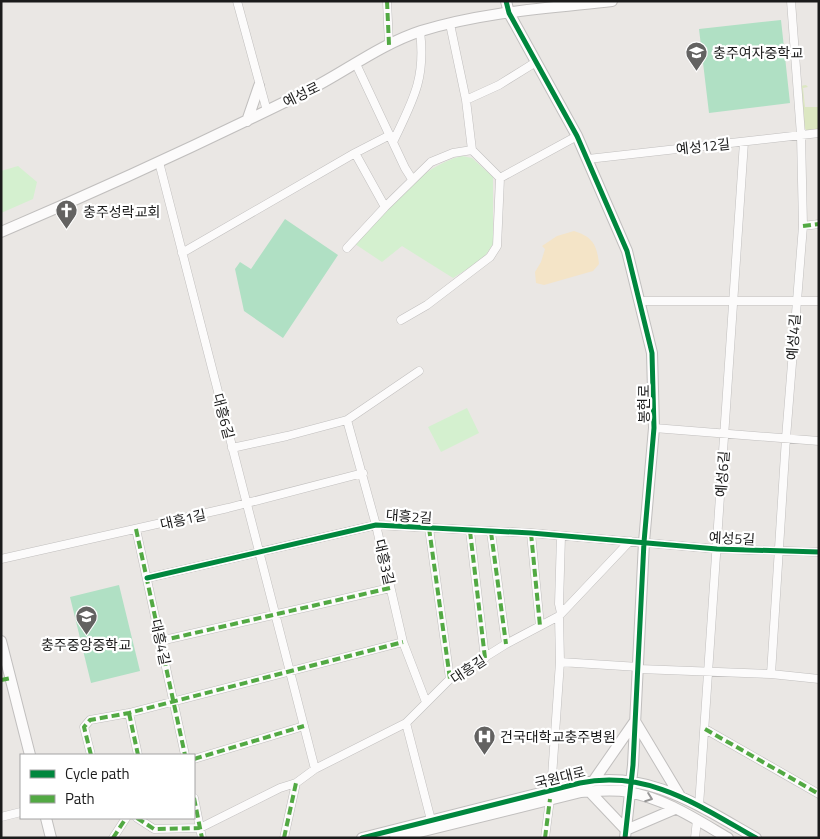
<svg xmlns="http://www.w3.org/2000/svg" width="820" height="839" viewBox="0 0 820 839" font-family="'Titillium Web','Noto Sans KR',sans-serif">
<style>
.grass{fill:#dce7c2}
.sand{fill:#f4e4c7}
.park{fill:#d4f0cf}
.pitch{fill:#b0e0c4}
.lines{fill:none;stroke-linecap:round;stroke-linejoin:round}
.minor-casing{stroke:#c1bfbe;stroke-width:9}
.tertiary-casing{stroke:#c1bfbe;stroke-width:12}
.minor{stroke:#fcfbfb;stroke-width:8}
.tertiary{stroke:#fcfbfb;stroke-width:10}
.quiet{stroke:#52a943;stroke-width:4;stroke-dasharray:8 4;stroke-linecap:butt}
.cycleway-casing{stroke:#fff;stroke-width:8}
.cycleway{stroke:#00873e;stroke-width:5}
.oneway{stroke:#979696}
.labels{text-anchor:middle;dominant-baseline:central;stroke-width:4.5;stroke-linejoin:round;paint-order:stroke}
.poi-label{font-size:14px;fill:#1b1b1b;stroke:#fff;text-anchor:start}
.street-label{font-size:14px;fill:#1b1b1b;stroke:#fff}
</style>
<rect width="100%" height="100%" fill="#eae7e4"/>
<!-- grass -->
<path class="grass" d="M806,85L808,87L803,88L805,107H819V129L807,131L803,126L800,86Z"/>
<!-- sand -->
<path class="sand" d="M574,231C593,237 597,245 599,264L593,271L544,285L536,283L535,272L541,262L545,249L542,246L557,236Z"/>
<!-- park -->
<path class="park" d="M462,156L472,158L493,177V244L483,259L453,278L402,246L382,262L355,244C386,213 418,166 462,156Z
M18,166L37,182L33,199L1,213V171Z
M467,408L479,433L441,452L428,427Z"/>
<!-- pitch -->
<path class="pitch" d="M781,20L790,103L709,113L699,29Z
M285,219L338,255L283,338L244,311L235,269L240,262L251,269Z
M119,585L140,671L91,683L70,597Z"/>
<g class="lines">
<defs>
<path id="minor" d="M237,1L267,111
M387,1L389,45
M450,24L466,100L472,150L500,178
M356,64L405,168L412,179
M466,100L499,85L536,62
M393,142C413,100 426,79 420,31
M355,153L385,207
M588,159L819,133
M159,162L315,769
M803,226L819,224
M347,248L385,207L431,162L453,153L472,150
M182,253L355,153L390,135
M641,301H819
M401,320L427,305L490,257L497,246L500,178L577,136
M347,420L376,525L403,642L426,702
M654,428L819,441
M232,448L287,436L347,420L419,371
M429,528L450,679
M136,529L185,755
M470,531L485,658
M491,532L506,644
M531,533L540,626
M561,536L559,604L561,613
M1,559L228,508L363,473
M147,578L376,525L531,533L717,549L819,552
M160,641L390,588
M560,662L639,667
M639,669L771,674L819,679
M771,674L786,438L803,226L801,135L791,1
M129,713L138,755
M406,723L431,820
M705,729L819,794
M91,755L84,727L90,720L129,713L403,642
M194,759L304,726
M551,791L560,662L559,616
M194,798L202,838
M699,806L744,142
M1,817L21,812
M137,818L154,829L200,828L280,788L296,783L315,769L406,723L450,679L506,644L559,616L630,541
M113,838L126,818
M284,838L296,783
M545,838L550,799
M695,838L697,820"/>
<path id="tertiary" d="M506,1L509,13L577,136L627,251L652,353L654,428L644,542L633,765L625,838
M247,121L259,86
M1,232C102,189 202,143 301,94C341,75 378,45 421,31C482,12 548,8 612,1
M1,641L30,755
M594,780L635,721L680,796
M590,792L626,830L675,809
M46,818L51,838
M362,838L580,783C648,769 699,806 756,838
M395,838L581,792C597,791 613,789 628,792C664,798 697,820 728,838"/>
</defs>
<!-- minor casing -->
<use href="#minor" class="minor-casing"/>
<!-- tertiary casing -->
<use href="#tertiary" class="tertiary-casing"/>
<!-- minor -->
<use href="#minor" class="minor"/>
<!-- tertiary -->
<use href="#tertiary" class="tertiary"/>
<!-- quiet -->
<path class="quiet" d="M387,1L389,45
M803,226L819,224
M429,528L450,679
M136,529L185,755
M470,531L485,658
M491,532L506,644
M531,533L540,626
M160,641L390,588
M1,680L11,678
M129,713L138,755
M705,729L819,794
M91,755L84,727L90,720L129,713L403,642
M194,759L304,726
M194,798L202,838
M137,818L154,829L200,828
M113,838L126,818
M284,838L296,783
M545,838L550,799"/>
<defs>
<path id="cycleway" d="M506,1L509,13L577,136L627,251L652,353L654,428L644,542L633,765L625,838
M147,578L376,525L531,533L717,549L819,552
M362,838L580,783C648,769 699,806 756,838"/>
</defs>
<!-- cycleway casing -->
<use href="#cycleway" class="cycleway-casing"/>
<!-- cycleway -->
<use href="#cycleway" class="cycleway"/>
</g>
<!-- one-way arrows -->
<defs><path id="oneway-chevron" d="M-2-3.5L2.5 0L-2 3.5" fill="none" stroke-width="1.6" stroke-linecap="round" stroke-linejoin="round" transform="scale(1.25)"/></defs>
<use class="oneway" href="#oneway-chevron" transform="translate(649 798) rotate(20)"/>
<!-- icons -->
<defs>
<symbol id="school-pin" viewBox="-11 -11 22 30"><path d="M0 17L-7.5 6A9.5 9.5 0 1 1 7.5 6Z" fill="#636261" stroke="#fff"/><path d="M0-5L7-2L0 1L-7-2ZM-4 1L0 2.5L4 1V4Q0 6-4 4Z" fill="#fff"/></symbol>
<symbol id="church-pin" viewBox="-11 -11 22 30"><path d="M0 17L-7.5 6A9.5 9.5 0 1 1 7.5 6Z" fill="#636261" stroke="#fff"/><path d="M-1.2-6h2.4v3.5h3.3v2.4h-3.3V6h-2.4V-.1h-3.3v-2.4h3.3Z" fill="#fff"/></symbol>
<symbol id="hospital-pin" viewBox="-11 -11 22 30"><path d="M0 17L-7.5 6A9.5 9.5 0 1 1 7.5 6Z" fill="#636261" stroke="#fff"/><path d="M-5-5h3v3.5h4V-5h3V5h-3V1.5h-4V5h-3Z" fill="#fff"/></symbol>
</defs>
<g fill-rule="evenodd">
<use href="#school-pin" x="684" y="40" width="25" height="34"/>
<use href="#church-pin" x="54" y="198" width="25" height="34"/>
<use href="#school-pin" x="74" y="604" width="25" height="34"/>
<use href="#hospital-pin" x="472" y="724" width="25" height="34"/>
</g>
<g class="labels">
<!-- poi labels -->
<g class="poi-label">
<text x="713" y="52">충주여자중학교</text>
<text x="83" y="211">충주성락교회</text>
<text x="86" y="644" text-anchor="middle">충주중앙중학교</text>
<text x="500" y="736">건국대학교충주병원</text>
</g>
<!-- street labels -->
<g class="street-label">
<text transform="translate(301 94) rotate(-26)">예성로</text>
<text transform="translate(703 146) rotate(-6)">예성12길</text>
<text transform="translate(793 337) rotate(-86)">예성4길</text>
<text transform="translate(643 404) rotate(-90)">봉현로</text>
<text transform="translate(224 416) rotate(75)">대흥6길</text>
<text transform="translate(722 474) rotate(-86)">예성6길</text>
<text transform="translate(409 516) rotate(4)">대흥2길</text>
<text transform="translate(183 519) rotate(-13)">대흥1길</text>
<text transform="translate(732 538) rotate(3)">예성5길</text>
<text transform="translate(385 562) rotate(77)">대흥3길</text>
<text transform="translate(161 642) rotate(78)">대흥4길</text>
<text transform="translate(468 669) rotate(-33)">대흥길</text>
<text transform="translate(560 777) rotate(-14)">국원대로</text>
</g>
</g>
<!-- border -->
<rect width="820" height="839" fill="none" stroke="#1b1b1b" stroke-width="5"/>
<!-- legend -->
<rect x="20" y="754" width="175" height="65" fill="#ffffff" stroke="#a4a4a4"/>
<rect x="30" y="770" width="25" height="8" fill="#00873e" stroke="#a4a4a4"/>
<text x="65" y="779" font-size="15" fill="#1b1b1b">Cycle path</text>
<rect x="30" y="795" width="25" height="8" fill="#52a943" stroke="#a4a4a4"/>
<text x="65" y="804" font-size="15" fill="#1b1b1b">Path</text>
</svg>
